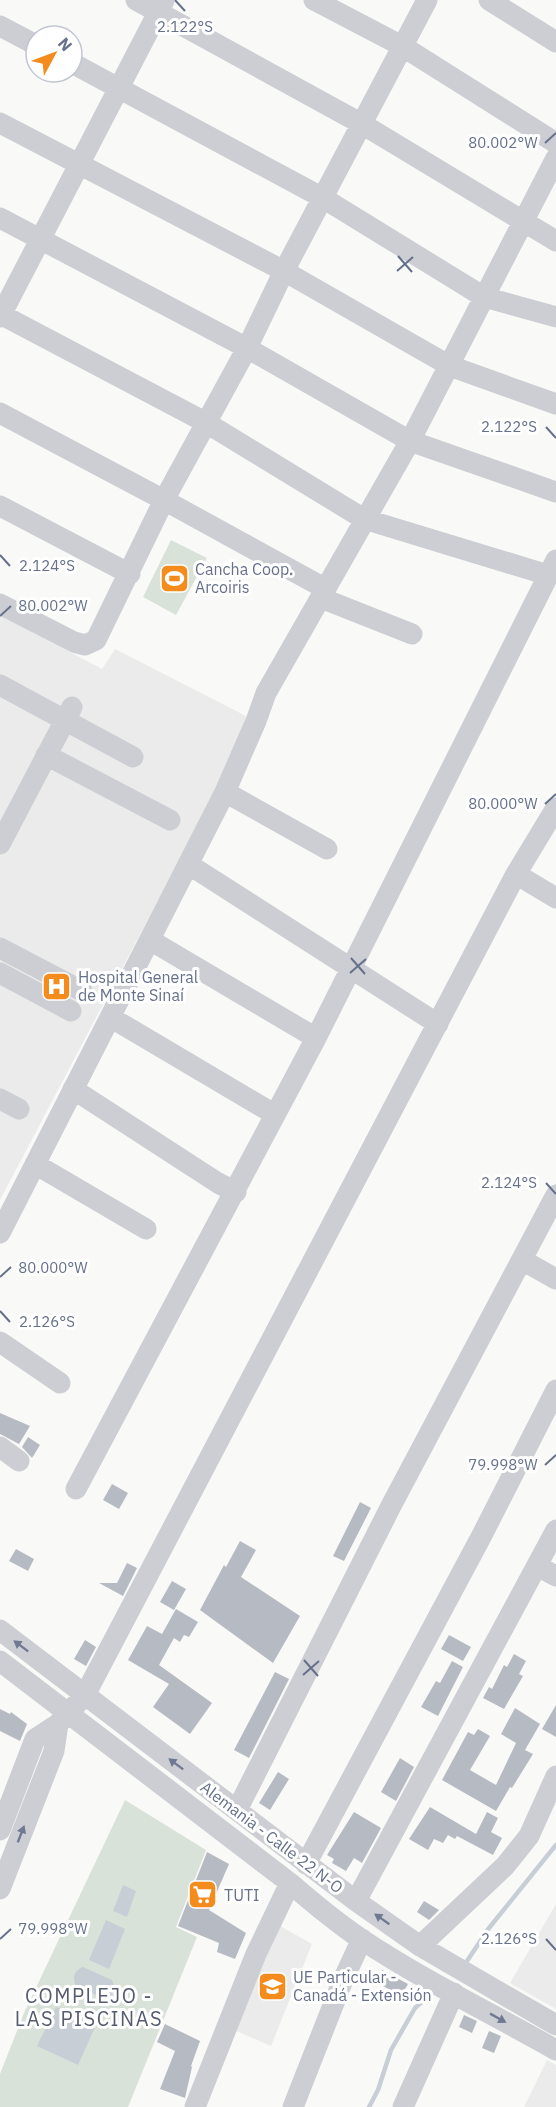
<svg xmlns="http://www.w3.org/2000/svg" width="556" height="2107" viewBox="0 0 556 2107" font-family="'IBM Plex Sans',sans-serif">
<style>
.built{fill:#eaebea}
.green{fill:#d9e2d8}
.water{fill:#c8ced6}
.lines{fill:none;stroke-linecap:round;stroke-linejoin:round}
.stream{stroke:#c8ced6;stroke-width:4.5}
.building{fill:#b6bac3}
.minor{stroke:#ccced3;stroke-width:21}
.oneway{fill:#707992}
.ticks{fill:none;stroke:#66708b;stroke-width:2}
.labels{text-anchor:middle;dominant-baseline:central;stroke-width:6;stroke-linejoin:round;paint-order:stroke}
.poi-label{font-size:16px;fill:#66708b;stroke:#fff;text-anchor:start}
.street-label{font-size:16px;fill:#66708b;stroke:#fff}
.quarter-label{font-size:20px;letter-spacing:1.5px;fill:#555c6f;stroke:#fff}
.ticks-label{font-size:15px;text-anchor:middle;fill:#66708b;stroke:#fff;stroke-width:6;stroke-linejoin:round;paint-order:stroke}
</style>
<rect width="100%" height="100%" fill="#f9faf7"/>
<!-- built -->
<path class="built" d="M0,615L102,669L115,649L246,716L238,743L226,771L0,1200Z
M556,1904V2009L510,1983Z
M275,1923L312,1944L271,2046L232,2029Z
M547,2060L556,2065V2107H524Z"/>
<!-- green -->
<path class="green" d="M171,540L207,558L176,615L143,597Z
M125,1800L206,1850L176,1927L197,1937L128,2107H0V2074L24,2013Z"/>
<!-- water -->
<path class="water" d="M123,1885L136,1891L127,1917L113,1911Z
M106,1920L125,1929L109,1969L89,1960Z
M83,1967L112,1980L115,1989L109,1999H105L76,1986C72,1978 74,1970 83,1967Z
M56,2007L96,2025L78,2065L37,2046Z"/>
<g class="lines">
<!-- stream -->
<path class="stream" d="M465,1964L489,1928L556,1845
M369,2107L378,2090L391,2050L415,2008L434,1991"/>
</g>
<!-- building -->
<path class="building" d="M0,1413L30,1426L19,1444L0,1434Z
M28,1437L40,1445L32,1458L22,1447Z
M112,1484L128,1493L119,1509L103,1500Z
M360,1502L371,1508L344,1561L333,1556Z
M240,1541L256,1550L241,1577L300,1616L273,1663L200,1610L224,1565L226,1567Z
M16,1549L34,1559L28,1571L9,1561Z
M127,1563L137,1568L123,1596L99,1583H117Z
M172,1581L186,1589L174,1610L160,1602Z
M176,1609L198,1622L189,1637L184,1635L180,1642L174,1638L159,1665L212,1703L190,1734L153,1707L169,1684L128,1660L147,1626L162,1634Z
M449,1635L471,1647L463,1661L441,1649Z
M85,1640L96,1647L86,1666L74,1659Z
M514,1654L526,1661L519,1674L523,1676L504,1709L483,1698L489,1687L492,1689L504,1665L507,1667Z
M452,1661L463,1667L438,1716L421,1707L436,1681L440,1683Z
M275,1672L289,1679L249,1758L234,1750Z
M556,1705V1737L542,1729Z
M515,1708L540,1724L525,1750L533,1754L512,1788L510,1787L496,1811L442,1780L468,1732L474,1735L478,1729L490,1736L470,1770L496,1785L516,1743L501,1734Z
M0,1709L10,1714L11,1712L27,1724L20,1741L0,1731Z
M400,1758L414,1767L396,1801L381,1792Z
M278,1772L289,1779L270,1810L259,1803Z
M430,1807L476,1834L487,1812L498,1818L491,1832L502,1838L493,1855L457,1836L455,1839L448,1835L443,1843L434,1839L428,1850L409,1839Z
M354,1812L381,1828L362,1863L354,1858L346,1871L332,1863L334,1859L327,1855Z
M207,1852L229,1864L209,1910L246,1933L235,1959L217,1952L219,1943L178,1926Z
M424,1901L439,1910L429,1920L417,1912Z
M382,1970L408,1984L401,1996L376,1982Z
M464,2015L477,2021L472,2033L459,2027Z
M165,2024L200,2041L191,2066L192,2067L185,2098L160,2089L175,2051L157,2042Z
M489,2031L501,2036L494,2053L482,2048Z"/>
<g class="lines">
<!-- minor -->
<path class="minor" d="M136,0L362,124L556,241
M314,0L402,46L556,143
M489,0L556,42
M0,26L36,45
M72,63L323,198L484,297L556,317
M0,123L284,271L450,366L556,404
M0,218L247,348L410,441L556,492
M0,314L205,422L364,519L548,575
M0,317L164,1
M0,413L164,500L326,589
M0,506L130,574
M321,598L412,634
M0,604L74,642L85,645L96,640L164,500L247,348L284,271L427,0
M0,685L133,757
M46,755L170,820
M225,792L327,849
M0,844L72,707
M188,864L438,1024
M516,874L556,898
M150,940L316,1038
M0,948L82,991
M0,973L71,1011
M110,1017L274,1114
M73,1089L218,1183L236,1192
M0,1099L19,1109
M35,1164L146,1229
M0,1233L225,792L256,721L266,693L410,441L556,158
M522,1260L556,1279
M0,1342L60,1383
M0,1447L19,1461
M76,1489L316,1038L556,560
M537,1566L556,1576
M0,1630L356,1901L420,1946L556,2025
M0,1661L290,1883C313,1903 336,1922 361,1939C424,1981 491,2013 556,2050
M237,1810L392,1504L556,1195
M0,1830L35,1739L58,1724L85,1695L516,874L556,808
M306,1864L481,1537L556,1390
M0,1889L54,1751L58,1724
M356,1901L556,1530
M420,1946L505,1866L529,1836L556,1776
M195,2107L256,1954L290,1883
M293,2107L343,1980L362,1939
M403,2107L454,1993"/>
</g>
<!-- one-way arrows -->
<defs><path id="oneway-solid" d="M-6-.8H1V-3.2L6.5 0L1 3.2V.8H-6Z" transform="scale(1.5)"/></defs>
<g class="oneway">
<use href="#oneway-solid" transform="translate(21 1646) rotate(-143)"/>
<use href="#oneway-solid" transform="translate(176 1764) rotate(-143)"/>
<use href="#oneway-solid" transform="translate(21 1834) rotate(-69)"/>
<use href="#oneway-solid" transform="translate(382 1919) rotate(-145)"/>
<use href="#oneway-solid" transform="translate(498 2018) rotate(29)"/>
</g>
<!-- ticks -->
<path class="ticks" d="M175,0L185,11M545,143L556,133M398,256L412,272M397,271L413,257M546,427L556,438M0,555L10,566M0,616L11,606M545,804L556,794M351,958L365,974M350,973L366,959M546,1183L556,1194M0,1277L11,1267M0,1311L10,1322M545,1465L556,1455M304,1660L318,1676M303,1675L319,1661M0,1939L11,1929M546,1939L556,1950"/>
<!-- icons -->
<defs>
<symbol id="stadium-square" viewBox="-11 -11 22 22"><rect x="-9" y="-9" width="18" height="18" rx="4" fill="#f48b1d" stroke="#fff"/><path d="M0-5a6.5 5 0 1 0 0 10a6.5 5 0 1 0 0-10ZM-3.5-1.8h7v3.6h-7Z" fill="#fff"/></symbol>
<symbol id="hospital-square" viewBox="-11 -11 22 22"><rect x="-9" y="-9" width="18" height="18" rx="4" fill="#f48b1d" stroke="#fff"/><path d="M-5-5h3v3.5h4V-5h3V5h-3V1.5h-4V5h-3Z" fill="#fff"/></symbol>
<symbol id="supermarket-square" viewBox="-11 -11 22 22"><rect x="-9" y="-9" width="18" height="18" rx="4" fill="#f48b1d" stroke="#fff"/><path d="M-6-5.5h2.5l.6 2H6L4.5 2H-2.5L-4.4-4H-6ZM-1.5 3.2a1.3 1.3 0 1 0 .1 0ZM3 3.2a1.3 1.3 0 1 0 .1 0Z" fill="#fff"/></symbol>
<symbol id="school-square" viewBox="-11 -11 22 22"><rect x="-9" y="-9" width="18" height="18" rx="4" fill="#f48b1d" stroke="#fff"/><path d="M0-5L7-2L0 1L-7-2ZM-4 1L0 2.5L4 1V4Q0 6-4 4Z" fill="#fff"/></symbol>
</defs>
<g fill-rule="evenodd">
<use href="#stadium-square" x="158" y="562" width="33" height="33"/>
<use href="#hospital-square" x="40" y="970" width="33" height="33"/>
<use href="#supermarket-square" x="186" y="1878" width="33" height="33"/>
<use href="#school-square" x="256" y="1970" width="33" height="33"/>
</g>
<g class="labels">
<!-- poi labels -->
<g class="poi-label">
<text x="195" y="569">Cancha Coop.<tspan x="195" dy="18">Arcoiris</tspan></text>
<text x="78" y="977">Hospital General<tspan x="78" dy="18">de Monte Sinaí</tspan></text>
<text x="224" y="1895">TUTI</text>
<text x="293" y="1977">UE Particular -<tspan x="293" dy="18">Canadá - Extensión</tspan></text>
</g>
<!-- street labels -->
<g class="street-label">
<text transform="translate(272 1837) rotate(37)">Alemania - Calle 22 N-O</text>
</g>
<!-- quarter labels -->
<g class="quarter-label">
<text x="89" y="1995">COMPLEJO -<tspan x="89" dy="23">LAS PISCINAS</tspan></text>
</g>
</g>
<g class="ticks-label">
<text x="185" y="32">2.122°S</text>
<text x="503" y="148">80.002°W</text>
<text x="509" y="432">2.122°S</text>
<text x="47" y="571">2.124°S</text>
<text x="53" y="611">80.002°W</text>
<text x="503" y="809">80.000°W</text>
<text x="509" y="1188">2.124°S</text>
<text x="53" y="1273">80.000°W</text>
<text x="47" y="1327">2.126°S</text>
<text x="503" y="1470">79.998°W</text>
<text x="53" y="1934">79.998°W</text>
<text x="509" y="1944">2.126°S</text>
</g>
<!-- north arrow -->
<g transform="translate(54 54) rotate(49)"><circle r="28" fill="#ffffff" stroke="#c2c6d1" stroke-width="1.5"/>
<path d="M0-4.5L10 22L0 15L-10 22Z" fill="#f48b1d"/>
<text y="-9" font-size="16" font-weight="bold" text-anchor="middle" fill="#66708b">N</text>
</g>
</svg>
